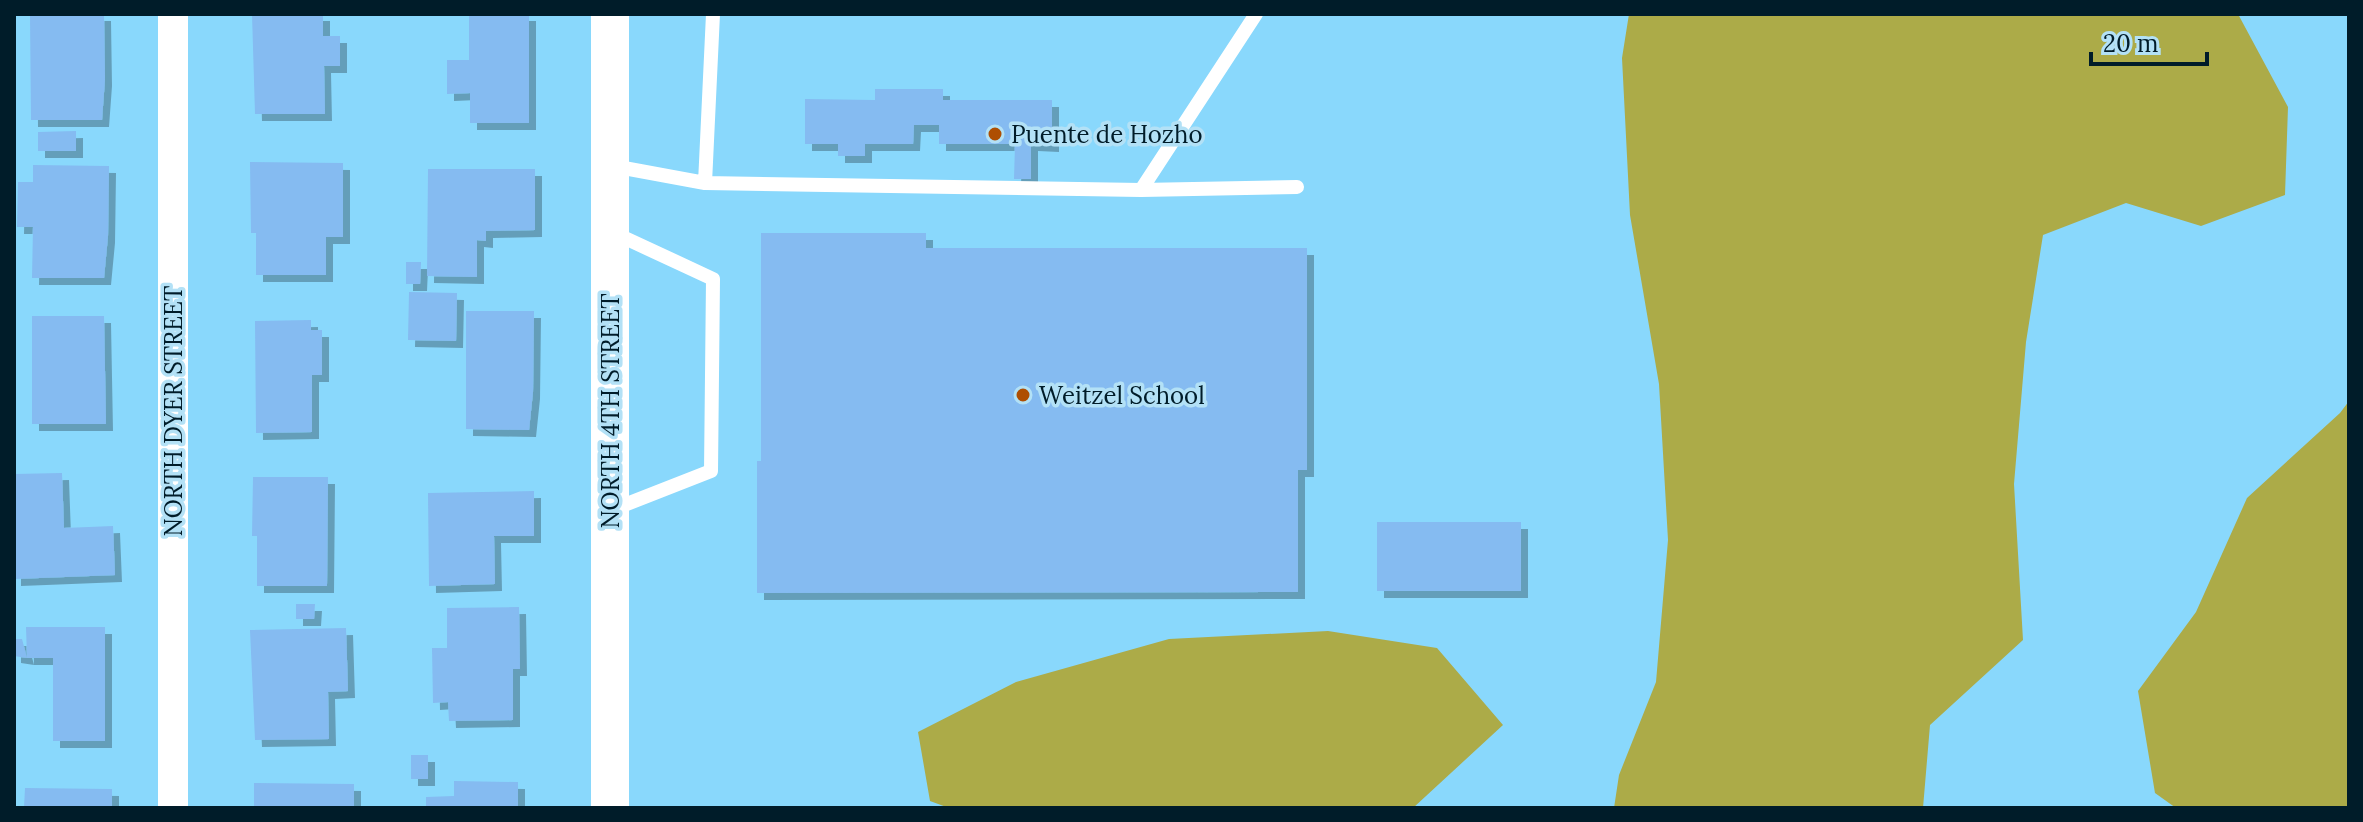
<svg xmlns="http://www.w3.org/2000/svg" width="2363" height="822" viewBox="0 0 2363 822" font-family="Lora,serif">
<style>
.green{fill:#acab48}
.building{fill:#85bbf1;filter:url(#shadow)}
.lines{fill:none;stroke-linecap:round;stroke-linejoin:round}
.service{stroke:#fff;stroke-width:14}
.minor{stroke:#fff;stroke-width:30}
.tertiary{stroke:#fff;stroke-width:38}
.poi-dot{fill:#ae4e02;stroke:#b3e1f6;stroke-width:3}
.labels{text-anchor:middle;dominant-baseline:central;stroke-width:7;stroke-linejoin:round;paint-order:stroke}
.poi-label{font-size:24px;fill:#001c29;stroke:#b3e1f6;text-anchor:start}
.street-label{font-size:24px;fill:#001c29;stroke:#b3e1f6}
</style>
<defs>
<filter id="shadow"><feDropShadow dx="7" dy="7" stdDeviation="0" flood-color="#0004"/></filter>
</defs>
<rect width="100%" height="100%" fill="#89d8fc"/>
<!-- green -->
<path class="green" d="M1629,14H2238L2288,107L2285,195L2201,226L2126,203L2043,235L2026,342L2014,484L2023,640L1930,725L1923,808H1614L1619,775L1656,682L1668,540L1659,384L1630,215L1622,58Z
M2349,401V808H2176L2155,793L2138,691L2196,612L2247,498L2340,413Z
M1328,631L1437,648L1503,725L1413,808H949L930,801L918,732L1016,682L1169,639Z"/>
<!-- building -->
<path class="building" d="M30,14H104L105,79L102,120H31Z
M252,14H323V36H340V66H324L325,114H255Z
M469,14H529V123H470V93L447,94V60H469Z
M875,89H943V100H1052V145L1031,144V179H1014L1015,144H939V125H914L913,144H865V156H838V144H805V99L875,100Z
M76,131V151H38V132Z
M250,162L343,163V237H326V275H256V233H251Z
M33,165L109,166L108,236L104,278H32L33,227H17L18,182H33Z
M428,169H535V230L486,231V241L477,240V277L427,276Z
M761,233H926V248H1307V470H1298V592L757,593V461H761Z
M406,262H421L420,284H406Z
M409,292L457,293L456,341L408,340Z
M466,311H534L533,392L529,430L466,429Z
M32,316H104L106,424H32Z
M311,320V330H322V375H312V432L256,433L255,321Z
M62,473L64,528L113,526L115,575L14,579V474Z
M253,477H328L327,586H257V536H252Z
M534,491V536H494L495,584L429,586L428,493Z
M1377,522H1521V591H1377Z
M296,604H315L314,619H296Z
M519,607L520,669H513V720L449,721L448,702L433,703L432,648H447V608Z
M26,627H105V741H53V658H27L14,656V639H22L27,658Z
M346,628L348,691L328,692L329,739L255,740L250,630Z
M411,755H428V779H411Z
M454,781L518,782V808H426V797L454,796Z
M254,783L354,784V808H254Z
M25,788L112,789V808H24Z"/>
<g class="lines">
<!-- service -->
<path class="service" d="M613,166L705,183L1141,190L1256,14
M705,183L713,14
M1141,190L1297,187
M612,232L713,279L711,471L614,509"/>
<!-- minor -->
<path class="minor" d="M173,808V14"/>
<!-- tertiary -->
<path class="tertiary" d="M610,14V808"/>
</g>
<!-- markers -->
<g class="poi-dot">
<circle cx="995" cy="134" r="8"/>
<circle cx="1023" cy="395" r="8"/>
</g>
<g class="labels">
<!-- poi labels -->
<g class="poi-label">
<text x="1011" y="134">Puente de Hozho</text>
<text x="1039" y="395">Weitzel School</text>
</g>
<!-- street labels -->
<g class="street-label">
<text transform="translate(173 411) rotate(-90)">NORTH DYER STREET</text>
<text transform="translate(610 411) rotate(-90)">NORTH 4TH STREET</text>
</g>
</g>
<!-- border -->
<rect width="2363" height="822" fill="none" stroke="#001c29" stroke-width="32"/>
<!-- scale -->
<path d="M2091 52v12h116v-12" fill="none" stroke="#001c29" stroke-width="4"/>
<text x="2103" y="52" font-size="24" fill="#001c29" stroke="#b3e1f6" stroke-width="6" paint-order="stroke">20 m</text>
</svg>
